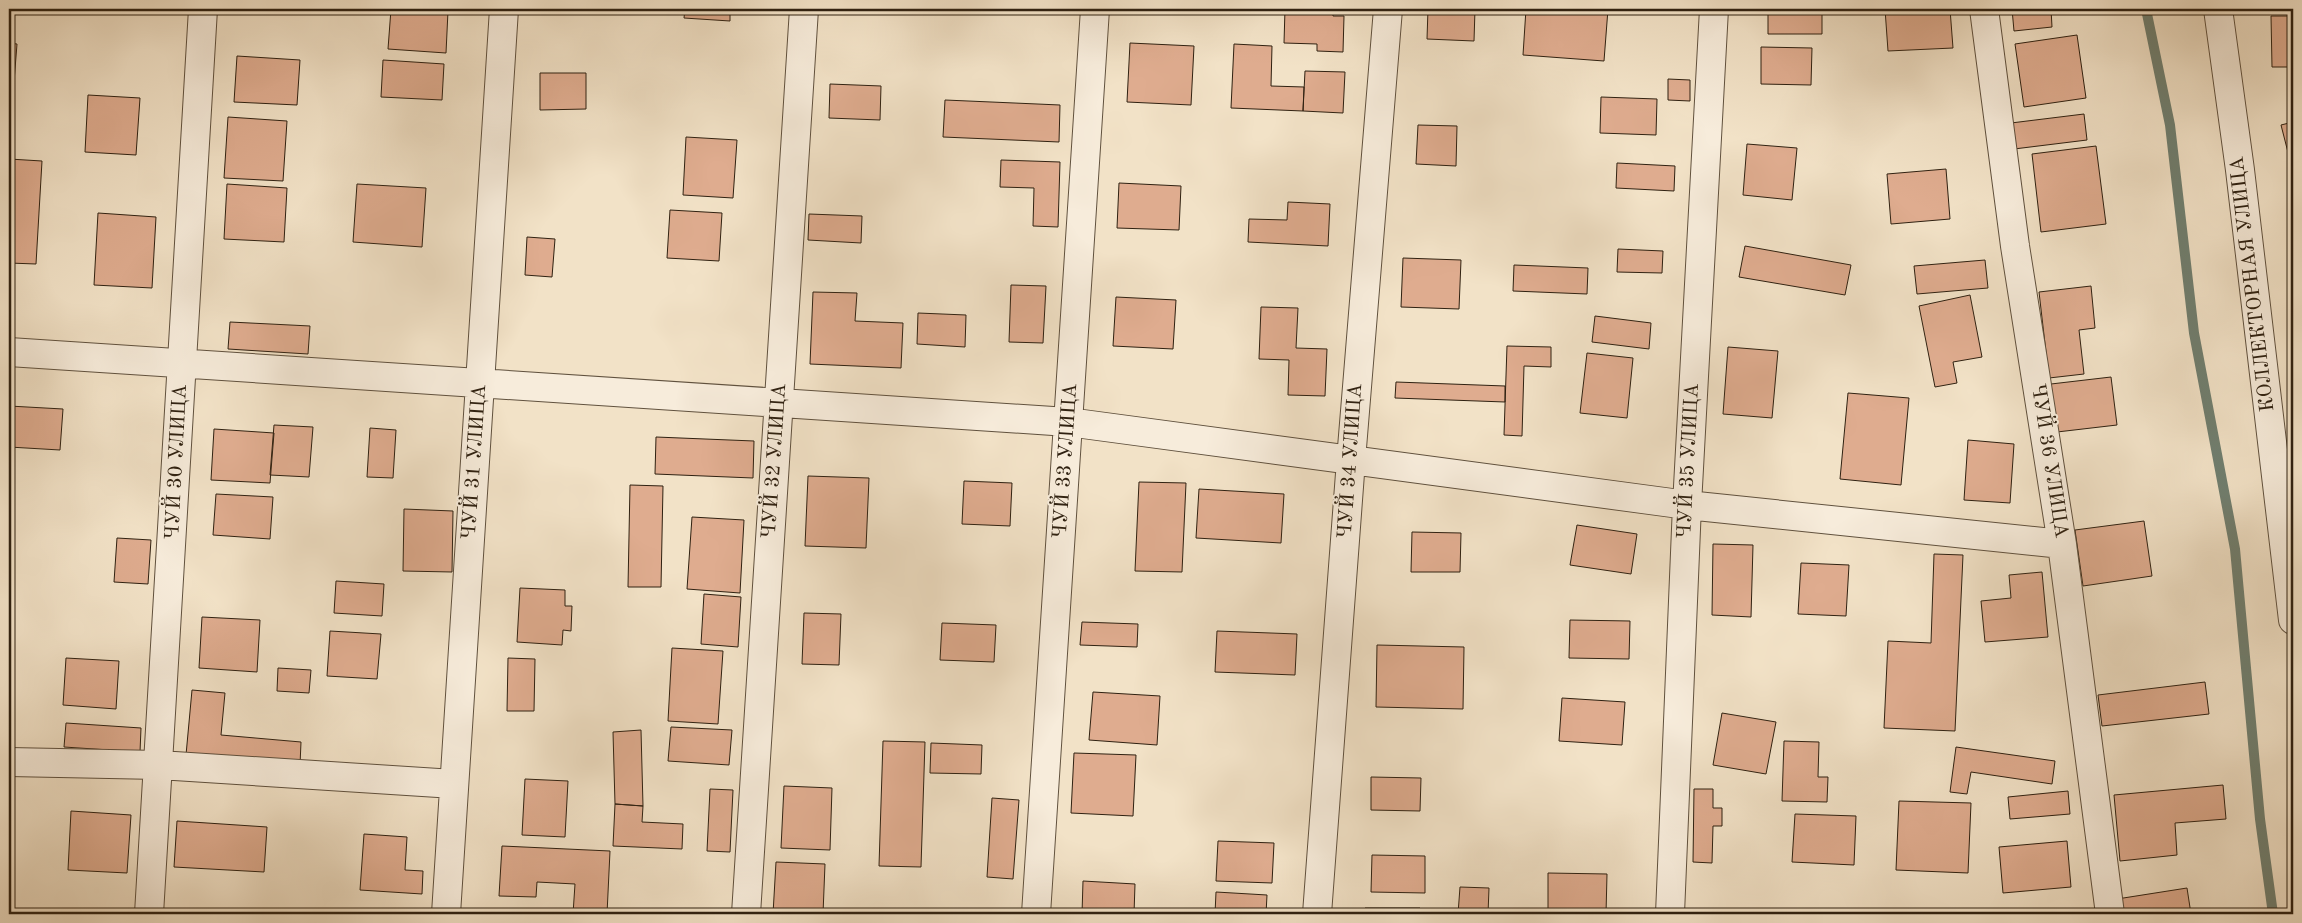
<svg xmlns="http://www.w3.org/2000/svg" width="2302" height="923" viewBox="0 0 2302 923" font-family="'Old Standard TT',serif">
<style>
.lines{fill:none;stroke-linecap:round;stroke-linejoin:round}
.stream{stroke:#707f70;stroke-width:10}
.building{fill:#dfac8f;stroke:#2f2111}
.minor-casing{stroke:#60513e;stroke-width:30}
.minor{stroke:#f7ecdb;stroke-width:28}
.labels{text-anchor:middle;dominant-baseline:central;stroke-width:4;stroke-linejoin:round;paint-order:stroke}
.street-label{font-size:20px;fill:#2f2111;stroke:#f7ecdb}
</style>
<rect width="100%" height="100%" fill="#f2e2c7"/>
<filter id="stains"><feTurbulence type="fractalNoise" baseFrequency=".004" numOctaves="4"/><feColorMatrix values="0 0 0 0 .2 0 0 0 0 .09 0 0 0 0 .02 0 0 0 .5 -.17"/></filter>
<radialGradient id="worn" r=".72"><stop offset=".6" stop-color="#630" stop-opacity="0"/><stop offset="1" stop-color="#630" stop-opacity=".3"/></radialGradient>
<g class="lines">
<!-- stream -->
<path class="stream" d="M2146,9L2170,125L2194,333L2235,549L2260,819L2273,914"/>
</g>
<!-- building -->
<path class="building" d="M391,9L448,11L446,53L388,49Z
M685,9H730V21L684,18Z
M1139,9H1180V12L1139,11Z
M1285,9H1333V16H1344L1343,52L1317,51V44L1284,43Z
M1428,9H1475L1474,41L1427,39Z
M1526,9H1608L1604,61L1523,55Z
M1768,9H1822V34H1768Z
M1885,9H1950L1953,48L1888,51Z
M2012,9H2051L2052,27L2014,31Z
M2271,16H2293V67H2272Z
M2077,35L2086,98L2024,107L2015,44Z
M9,43L17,44L14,82H9Z
M1130,43L1194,46L1191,105L1127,102Z
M1234,44L1272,46L1271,86L1304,87L1303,111L1231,108Z
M1761,47L1812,48L1811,85L1761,84Z
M237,56L300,60L297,105L234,102Z
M383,60L444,64L442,100L381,97Z
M1305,71L1345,72L1343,113L1303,111Z
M540,73H586V109L540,110Z
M1668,79L1690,80V101L1668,100Z
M830,84L881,86L880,120L829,118Z
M88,95L140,98L136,155L85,152Z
M1601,97L1657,99L1656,135L1600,133Z
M945,100L1060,105L1059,142L943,137Z
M2084,114L2087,140L2014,149L2011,123Z
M228,117L287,121L283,181L224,178Z
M2293,122V172L2281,125Z
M1418,125L1457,126L1456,166L1416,164Z
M686,137L737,140L733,198L683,195Z
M1747,144L1797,148L1792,200L1743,195Z
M2096,146L2106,224L2041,232L2032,154Z
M9,159L42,161L36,264L9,263Z
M1001,160L1060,162L1058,227L1033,226L1034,188L1000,187Z
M1617,163L1675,166L1674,191L1616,188Z
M1946,169L1950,219L1891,224L1887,174Z
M1119,183L1181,186L1179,230L1117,228Z
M227,184L287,188L284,242L224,239Z
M357,184L426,188L422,247L353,242Z
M1288,202L1330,204L1328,246L1248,242L1249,219L1287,220Z
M670,210L722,213L719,261L667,258Z
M98,213L156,217L152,288L94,285Z
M809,214L862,216L861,243L808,240Z
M527,237L555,239L552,277L525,275Z
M1745,246L1851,265L1845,295L1739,277Z
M1618,249L1663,251L1662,273L1617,272Z
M1403,258L1461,260L1459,309L1401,307Z
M1985,260L1988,288L1917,294L1914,266Z
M1514,265L1588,268L1587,294L1513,291Z
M1011,285L1046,286L1043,343L1009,342Z
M2091,286L2095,328L2079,330L2084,374L2049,378L2039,292Z
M813,292L857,293L855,321L903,323L901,368L810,364Z
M1970,295L1982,357L1953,362L1957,383L1935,387L1919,306Z
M1116,297L1176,300L1173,349L1113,346Z
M1261,307L1298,308L1296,348L1327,349L1325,396L1288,395L1289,360L1259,359Z
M918,313L966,315L965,347L917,344Z
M1595,316L1651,323L1649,349L1592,342Z
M230,322L310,326L308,354L228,349Z
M1507,346L1551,347V367L1524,366L1522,436L1504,435Z
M1728,347L1778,351L1772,418L1723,414Z
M1587,353L1633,358L1627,418L1580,413Z
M2111,377L2117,425L2057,432L2051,384Z
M1396,382L1505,386V402L1395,398Z
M1848,393L1909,398L1901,485L1840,479Z
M9,406L63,409L60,450L9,447Z
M274,425L313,427L309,477L270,475Z
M370,428L396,430L393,478L367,477Z
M214,429L274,433L270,483L211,480Z
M656,437L754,441L753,478L655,474Z
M1968,440L2014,444L2010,503L1964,500Z
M808,476L869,478L866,548L805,546Z
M964,481L1012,483L1010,526L962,524Z
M1139,482L1186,483L1182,572L1135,571Z
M630,485L663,486L661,587H628Z
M1199,489L1284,494L1281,543L1196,538Z
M216,494L273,497L270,539L213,535Z
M404,509L453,511L452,572L403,571Z
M692,517L744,520L740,593L687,589Z
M2144,521L2152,576L2083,586L2075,530Z
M1577,525L1637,534L1631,574L1570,565Z
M1412,532L1461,533L1460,572H1411Z
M117,538L151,540L148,584L114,582Z
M1713,544L1753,545L1751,617L1712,615Z
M1934,554L1963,555L1955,731L1884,728L1888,641L1931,643Z
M1801,563L1849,565L1846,616L1798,614Z
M2042,572L2048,637L1985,642L1981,601L2011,598L2009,575Z
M336,581L384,584L382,616L334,613Z
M520,588L565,590V606H572L571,631L563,630L562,645L517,642Z
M704,594L741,597L738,647L701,644Z
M804,613L841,614L839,665L802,664Z
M202,617L260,620L257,672L199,668Z
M1570,620L1630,621L1629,659L1569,658Z
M1082,622L1138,624L1137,647L1080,645Z
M942,623L996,625L994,662L940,660Z
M330,631L381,634L377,679L327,676Z
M1217,631L1297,634L1295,675L1215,672Z
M1377,645L1464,647L1463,709L1376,707Z
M672,648L723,651L718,724L668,721Z
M66,658L119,661L116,709L63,705Z
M508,658L535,659L534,711H507Z
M278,668L311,670L309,693L277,691Z
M2205,682L2209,714L2102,726L2098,695Z
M192,690L225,693L221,735L301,742L300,765L186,755Z
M1093,692L1160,696L1157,745L1089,740Z
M1562,698L1625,702L1622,745L1559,741Z
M1722,713L1776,722L1766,774L1713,765Z
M66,723L141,728L140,752L64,747Z
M671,727L732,730L729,765L668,761Z
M641,730L643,806L615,804L613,732Z
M883,741L925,742L921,867L879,866Z
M1784,741L1819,742L1818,777H1828L1827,802L1782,801Z
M931,743L982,745L981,774L930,773Z
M1956,747L2055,761L2052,784L1971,772L1967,794L1950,792Z
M1074,753L1136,755L1133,816L1071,813Z
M1371,777L1421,778L1420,811L1371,810Z
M525,779L568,781L565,837L522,835Z
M2223,785L2226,819L2175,823L2177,855L2120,861L2114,795Z
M784,786L832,788L830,850L781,848Z
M710,789L733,790L730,852L707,851Z
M1694,789H1713V808H1722V826H1713L1712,863L1693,862Z
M2068,791L2070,814L2010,819L2008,797Z
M992,798L1019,800L1013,879L987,877Z
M1899,801L1971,803L1968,873L1896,870Z
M615,804L643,806L642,822L683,824L682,849L613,846Z
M71,811L131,815L127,873L68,870Z
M1795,814L1856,816L1854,865L1792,862Z
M177,821L267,827L264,872L174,867Z
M364,834L407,837L405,870L423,871L422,894L360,890Z
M1218,841L1274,843L1272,883L1216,881Z
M2067,841L2071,887L2003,893L1999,847Z
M502,846L610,851L607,914H573L575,884L537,882L536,897L499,896Z
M1372,855L1425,856V893L1371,892Z
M776,862L825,864L823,914H773Z
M1548,873L1607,874L1606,914H1548Z
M1083,881L1135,884L1134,914H1082Z
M1460,887L1489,888L1488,914H1458Z
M2187,888L2191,914H2119L2117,899Z
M1216,892L1267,895L1266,914H1215Z
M1365,908H1420V914H1365Z"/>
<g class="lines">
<defs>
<path id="minor" d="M1984,9L2015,246L2062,544L2110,914
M2218,9L2240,170L2293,620
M9,352L1068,422L1687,505L2062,544
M9,762L159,765L454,784
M149,914L203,9
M446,914L504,9
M746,914L804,9
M1036,914L1095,9
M1317,914L1351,460L1388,9
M1670,914L1687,505L1714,9"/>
</defs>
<!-- minor casing -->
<use href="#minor" class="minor-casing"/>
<!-- minor -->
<use href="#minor" class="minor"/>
</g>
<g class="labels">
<!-- street labels -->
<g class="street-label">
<text transform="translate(2253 284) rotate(-97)">КОЛЛЕКТОРНАЯ УЛИЦА</text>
<text transform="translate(775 461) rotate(-86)">ЧУЙ 32 УЛИЦА</text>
<text transform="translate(1066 461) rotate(-86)">ЧУЙ 33 УЛИЦА</text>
<text transform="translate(1351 461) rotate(-86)">ЧУЙ 34 УЛИЦА</text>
<text transform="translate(1689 461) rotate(-87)">ЧУЙ 35 УЛИЦА</text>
<text transform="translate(2049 461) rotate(81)">ЧУЙ 36 УЛИЦА</text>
<text transform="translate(177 462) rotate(-87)">ЧУЙ 30 УЛИЦА</text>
<text transform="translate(475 462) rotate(-86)">ЧУЙ 31 УЛИЦА</text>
</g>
</g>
<!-- margin -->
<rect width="2302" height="923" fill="none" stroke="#f2e2c7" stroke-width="30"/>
<rect x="10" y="10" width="2282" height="903" fill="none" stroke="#2f2111" stroke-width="2.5"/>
<rect x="15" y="15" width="2272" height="893" fill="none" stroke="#2f2111"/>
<rect width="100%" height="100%" filter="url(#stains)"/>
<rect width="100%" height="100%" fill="url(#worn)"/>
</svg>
